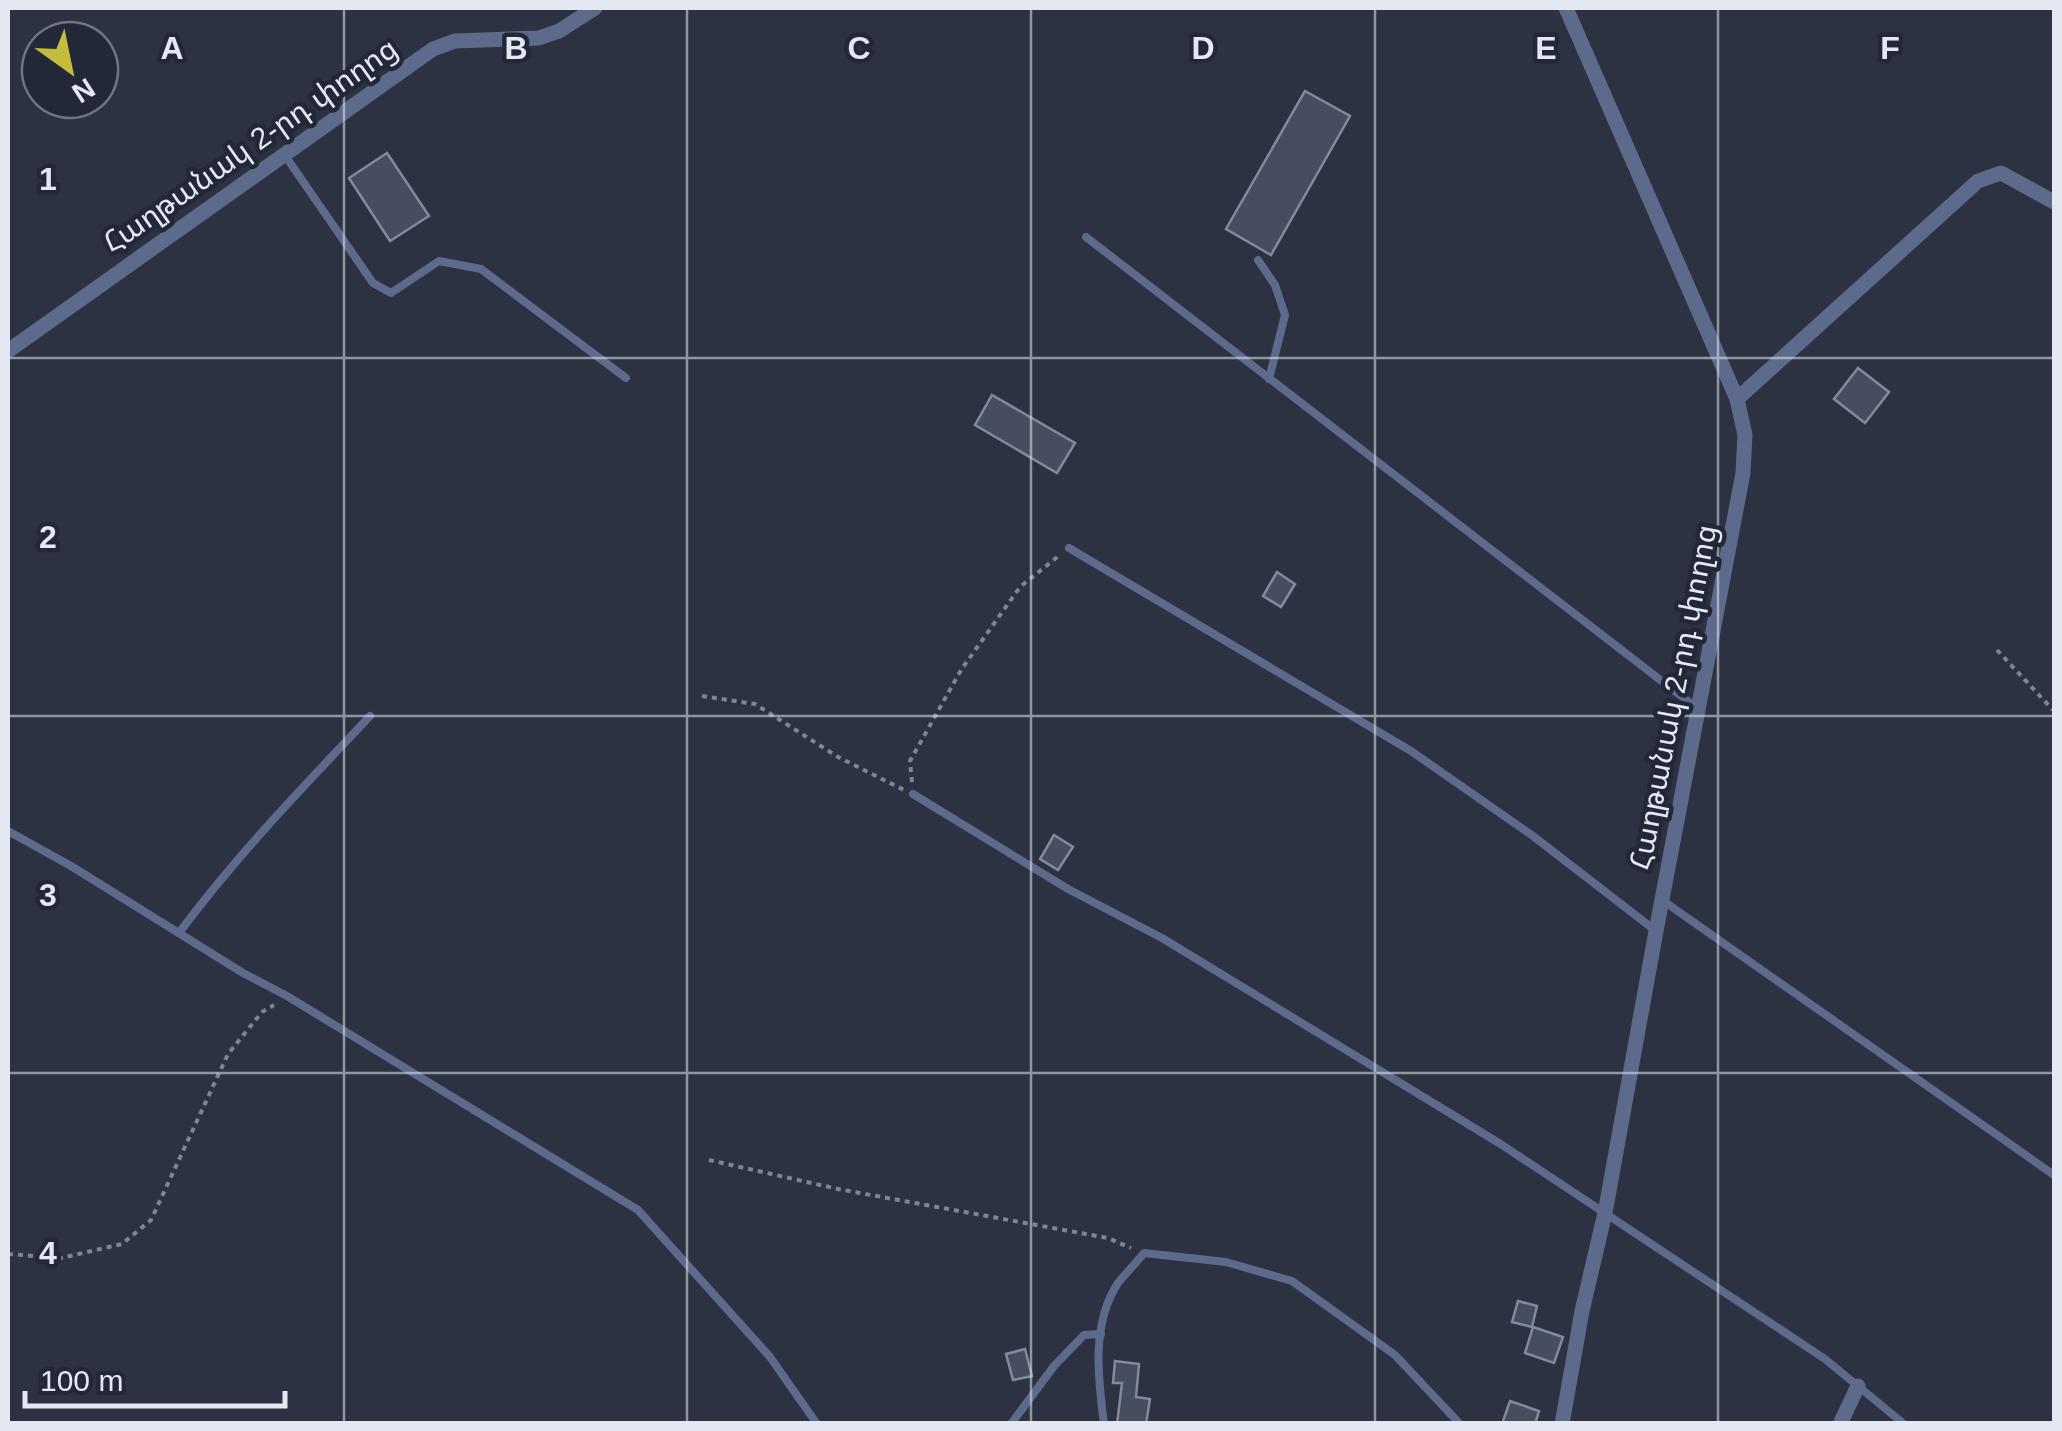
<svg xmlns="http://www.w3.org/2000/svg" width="2062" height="1431" viewBox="0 0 2062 1431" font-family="Helvetica,'Noto Sans Armenian',sans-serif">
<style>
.building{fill:#464d5e;stroke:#828a9d;stroke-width:2.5}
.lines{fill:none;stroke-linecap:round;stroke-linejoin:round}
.path{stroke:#808592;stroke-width:4;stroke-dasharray:5 5;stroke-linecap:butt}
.service{stroke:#5e6a8c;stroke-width:8}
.minor{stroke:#5e6a8c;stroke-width:15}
.grid{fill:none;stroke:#e4e8f2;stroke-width:2.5;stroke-opacity:0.55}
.labels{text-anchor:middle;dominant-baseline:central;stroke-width:9;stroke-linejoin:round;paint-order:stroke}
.street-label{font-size:30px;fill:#e4e8f2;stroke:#232838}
.grid-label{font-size:32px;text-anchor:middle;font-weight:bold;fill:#e4e8f2;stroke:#232838;stroke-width:9;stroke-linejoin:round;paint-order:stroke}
</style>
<rect width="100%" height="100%" fill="#2c3242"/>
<!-- building -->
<path class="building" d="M1305,91L1350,116L1271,255L1226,229Z
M387,153L429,216L390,241L349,178Z
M1858,368L1889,392L1865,423L1834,399Z
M992,395L1075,443L1057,473L975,425Z
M1277,572L1295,584L1281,607L1263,596Z
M1054,835L1073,847L1058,870L1040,859Z
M1518,1301L1537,1306L1532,1327L1512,1322Z
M1533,1327L1563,1337L1554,1363L1525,1353Z
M1025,1349L1032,1376L1013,1380L1006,1354Z
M1115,1361L1139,1364L1136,1397L1150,1399L1146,1424H1117L1122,1383H1113Z
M1510,1401L1539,1411L1535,1424H1502Z"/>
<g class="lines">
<!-- path -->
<path class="path" d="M1997,650L2054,711
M702,696L755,704L838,757L904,790
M912,782L910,761L961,670L1020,587L1061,554
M709,1160L838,1189L1108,1238L1131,1248
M8,1254L61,1258L122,1244L151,1220L228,1054L262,1012L274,1005"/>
<!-- service -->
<path class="service" d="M284,154L373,283L391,293L439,261L481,269L626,378
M1086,237L1698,709
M1258,260L1275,285L1285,315L1269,379
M1069,548L1411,751L1533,836L1656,931
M913,794L1068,889L1162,938L1499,1143L1825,1359L1904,1424
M8,831L71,866L243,973L287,996L638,1210L770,1357L817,1424
M1662,900L2054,1175
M179,933C237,855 304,786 370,716
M1011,1424L1054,1366L1084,1335L1101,1334
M1104,1424C1098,1378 1091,1324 1118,1283C1126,1273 1136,1263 1144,1253L1226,1262L1292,1281L1395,1355L1460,1424"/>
<!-- minor -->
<path class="minor" d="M8,351L433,49L455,41L539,38L559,31L595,8
M1737,399L1978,181L2001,173L2054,202
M1562,1424L1582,1311L1605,1213L1656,931L1743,473L1745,435L1737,399L1566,8
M1840,1424L1858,1386"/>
</g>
<!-- grid -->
<path class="grid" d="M344,8V1424M687,8V1424M1031,8V1424M1375,8V1424M1718,8V1424M8,358H2054M8,716H2054M8,1073H2054"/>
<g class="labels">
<!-- street labels -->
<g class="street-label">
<text transform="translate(250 145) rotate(-35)">Հաղթանակ 2-րդ փողոց</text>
<text transform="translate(1673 697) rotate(-79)">Հաղթանակ 2-րդ փողոց</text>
</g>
</g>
<g class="grid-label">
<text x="172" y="59">A</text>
<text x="516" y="59">B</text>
<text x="859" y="59">C</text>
<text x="1203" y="59">D</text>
<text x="1546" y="59">E</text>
<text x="1890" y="59">F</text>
<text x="48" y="190">1</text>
<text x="48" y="548">2</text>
<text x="48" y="906">3</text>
<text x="48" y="1264">4</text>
</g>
<!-- border -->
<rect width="2062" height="1431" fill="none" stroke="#e4e8f2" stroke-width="20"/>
<!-- north arrow -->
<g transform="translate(70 70) rotate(147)"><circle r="48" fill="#232838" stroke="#707582" stroke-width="2.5"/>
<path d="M0-8L18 38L0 25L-18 38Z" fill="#c4bc3d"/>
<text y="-15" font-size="28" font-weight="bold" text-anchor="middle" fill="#e4e8f2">N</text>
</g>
<!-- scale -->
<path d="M25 1391v15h260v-15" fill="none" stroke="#e4e8f2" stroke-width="5"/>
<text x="40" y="1391" font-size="30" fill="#e4e8f2" stroke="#232838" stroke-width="8" paint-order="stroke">100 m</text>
</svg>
